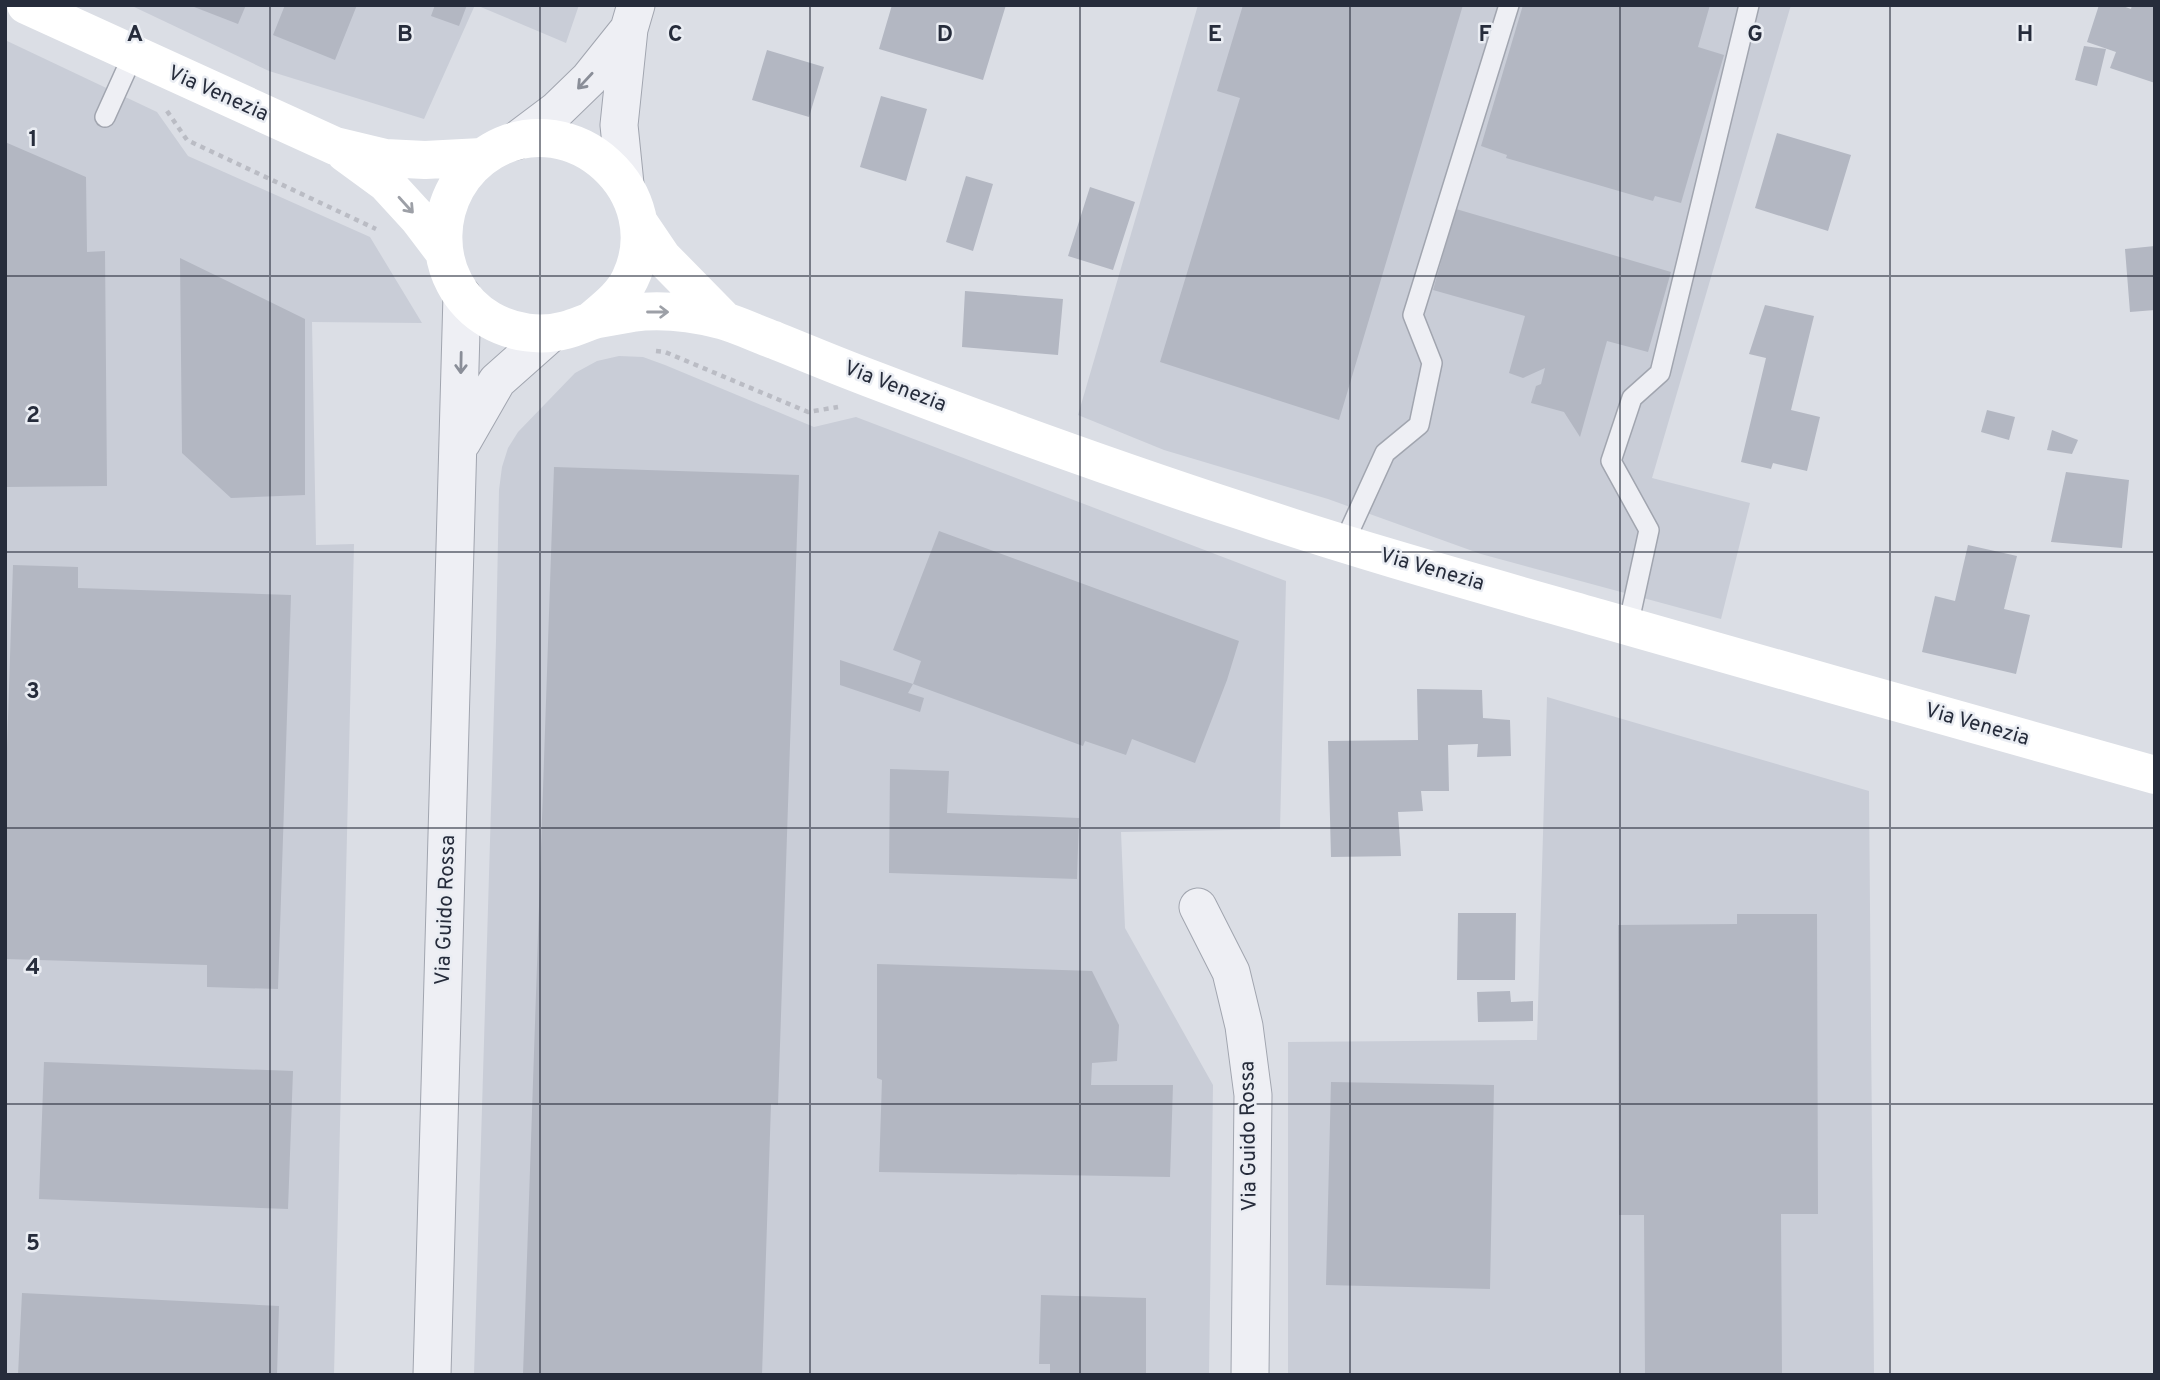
<svg xmlns="http://www.w3.org/2000/svg" width="2160" height="1380" viewBox="0 0 2160 1380" font-family="Overpass,sans-serif">
<style>
.built{fill:#c9cdd7}
.building{fill:#b3b7c2}
.lines{fill:none;stroke-linecap:round;stroke-linejoin:round}
.service-casing{stroke:#a1a5af;stroke-width:22}
.minor-casing{stroke:#a1a5af;stroke-width:39}
.path{stroke:#babcc4;stroke-width:4.5;stroke-dasharray:5 5;stroke-linecap:butt}
.service{stroke:#eeeff4;stroke-width:19}
.minor{stroke:#eeeff4;stroke-width:37}
.secondary{stroke:#fff;stroke-width:38}
.oneway{stroke:#8a8e98}
.oneway2{stroke:#9da0a7}
.grid{fill:none;stroke:#262c3b;stroke-width:2;stroke-opacity:0.55}
.labels{text-anchor:middle;dominant-baseline:central;stroke-width:5;stroke-linejoin:round;paint-order:stroke}
.street-label{font-size:21px;fill:#262c3b;stroke:#eaedf3}
.grid-label{font-size:23px;text-anchor:middle;font-weight:bold;fill:#262c3b;stroke:#eaedf3;stroke-width:5;stroke-linejoin:round;paint-order:stroke}
</style>
<rect width="100%" height="100%" fill="#dbdee5"/>
<!-- built -->
<path class="built" d="M130,5H475L424,119L269,71Z
M476,5H579L566,43Z
M1198,5H1791L1652,478L1750,503L1721,619L1481,554L1328,499L1164,450L1078,415Z
M5,40L157,112L188,156L370,237L422,323L312,322L316,545L354,544L334,1375H5Z
M619,356L643,357L665,365L814,427L856,417L1286,581L1280,829L1121,832L1125,928L1213,1085L1209,1375H474L496,641L499,490L502,467L508,448L518,432L575,373L597,361Z
M1547,697L1869,791L1874,1375H1288V1042L1537,1040Z"/>
<!-- building -->
<path class="building" d="M189,5H246L238,24Z
M285,5H357L335,60L273,35Z
M435,5H467L459,26L431,16Z
M892,5H1006L983,80L879,49Z
M1243,5H1463L1339,420L1160,362L1240,98L1217,91Z
M1523,5H1710L1698,47L1724,55L1681,203L1655,196L1653,201L1506,158L1507,155L1481,146Z
M2099,5H2120L2131,9L2132,5H2155V83L2110,68L2116,52L2087,42Z
M2084,46L2106,49L2097,86L2075,80Z
M767,50L824,67L809,117L752,100Z
M881,96L927,109L906,181L860,167Z
M1777,133L1851,155L1828,231L1755,208Z
M5,142L86,177L87,252L105,251L107,486L5,487Z
M966,176L993,184L973,251L946,242Z
M1090,187L1135,202L1113,270L1068,256Z
M1456,209L1671,272L1648,352L1607,341L1580,437L1564,412L1531,403L1536,386L1541,384L1545,368L1523,378L1509,373L1525,316L1433,290Z
M2155,246V310L2130,312L2125,249Z
M180,258L305,319V495L231,498L182,453Z
M965,291L1063,299L1058,355L962,347Z
M1765,305L1814,316L1791,410L1820,417L1807,471L1773,463L1771,469L1741,462L1766,358L1749,354Z
M1987,410L2015,417L2009,440L1981,432Z
M2052,430L2078,440L2072,454L2047,450Z
M554,467L799,475L778,1105L771,1104L762,1375H523Z
M2066,472L2129,480L2122,548L2051,542Z
M939,531L1239,641L1227,680L1195,763L1132,739L1126,755L1085,741L1083,746L913,684L921,661L893,650Z
M1968,545L2017,556L2004,609L2030,615L2016,674L1922,652L1935,596L1955,601Z
M13,565L78,567V588L291,595L278,989L207,987V965L5,959V810Z
M840,660L913,684L908,693L924,698L920,712L840,685Z
M1417,689L1482,690L1483,718L1510,720L1511,756L1477,757L1478,744L1448,745L1449,791H1421L1423,811L1398,812L1401,856L1331,857L1328,741L1418,740Z
M890,769L949,771L947,813L1079,818L1077,879L889,873Z
M1458,913H1516L1515,980H1457Z
M1737,914H1817L1818,1214H1781L1782,1375H1645L1644,1215H1619L1618,925L1737,924Z
M877,964L1092,971L1119,1025L1117,1061L1092,1063L1091,1085H1173L1170,1177L879,1172L882,1080L877,1078Z
M1510,991L1511,1002L1533,1001V1021L1478,1022L1477,992Z
M44,1062L293,1071L288,1209L39,1199Z
M1331,1082L1494,1085L1490,1289L1326,1285Z
M22,1293L279,1306L277,1375H18Z
M1041,1295L1146,1298V1375H1050V1364H1039Z"/>
<g class="lines">
<defs>
<path id="service" d="M105,117L133,55
M1343,545L1385,453L1419,425L1432,363L1413,315L1509,5
M1628,626L1649,530L1611,461L1632,398L1660,373L1749,5"/>
<path id="minor" d="M516,141L557,110L589,79L629,29
M625,184L619,125L629,29L636,5
M462,442L497,381L550,334
M1198,907L1231,972L1244,1026L1253,1095L1250,1375
M432,1375L462,295"/>
</defs>
<!-- service casing -->
<use href="#service" class="service-casing"/>
<!-- minor casing -->
<use href="#minor" class="minor-casing"/>
<!-- path -->
<path class="path" d="M167,111L187,140L376,229
M656,351L665,352L808,412L838,407"/>
<!-- service -->
<use href="#service" class="service"/>
<!-- minor -->
<use href="#minor" class="minor"/>
<!-- secondary -->
<path class="secondary" d="M26,5L335,146L385,158L425,160L482,157
M345,153L386,183L419,219L444,252
M639,223L662,257L724,320
M592,320C606,308 622,296 630,279C671,193 573,104 492,151C429,188 426,283 490,320C513,333 541,337 566,330C577,327 587,322 598,319C609,317 621,315 632,313C661,309 693,313 721,320C739,325 757,334 774,340C806,353 837,366 869,378C992,425 1116,470 1242,511C1360,551 1480,584 1599,618C1784,671 1970,723 2155,775"/>
</g>
<!-- one-way arrows -->
<defs><path id="oneway-shaft" d="M-6 0H5M1.5-3L5.5 0L1.5 3" fill="none" stroke-width="1.6" stroke-linecap="round" stroke-linejoin="round" transform="scale(1.75)"/></defs>
<g class="oneway">
<use href="#oneway-shaft" transform="translate(585 81) rotate(133)"/>
<use href="#oneway-shaft" transform="translate(461 363) rotate(91)"/>
</g>
<g class="oneway2">
<use href="#oneway-shaft" transform="translate(406 205) rotate(48)"/>
<use href="#oneway-shaft" transform="translate(658 312)"/>
</g>
<!-- grid -->
<path class="grid" d="M270,5V1375M540,5V1375M810,5V1375M1080,5V1375M1350,5V1375M1620,5V1375M1890,5V1375M5,276H2155M5,552H2155M5,828H2155M5,1104H2155"/>
<g class="labels">
<!-- street labels -->
<g class="street-label">
<text transform="translate(218 94) rotate(24)">Via Venezia</text>
<text transform="translate(895 387) rotate(21)">Via Venezia</text>
<text transform="translate(1432 570) rotate(16)">Via Venezia</text>
<text transform="translate(1977 725) rotate(16)">Via Venezia</text>
<text transform="translate(446 910) rotate(-88)">Via Guido Rossa</text>
<text transform="translate(1249 1136) rotate(-91)">Via Guido Rossa</text>
</g>
</g>
<g class="grid-label">
<text x="135" y="41">A</text>
<text x="405" y="41">B</text>
<text x="675" y="41">C</text>
<text x="945" y="41">D</text>
<text x="1215" y="41">E</text>
<text x="1485" y="41">F</text>
<text x="1755" y="41">G</text>
<text x="2025" y="41">H</text>
<text x="33" y="146">1</text>
<text x="33" y="422">2</text>
<text x="33" y="698">3</text>
<text x="33" y="974">4</text>
<text x="33" y="1250">5</text>
</g>
<!-- border -->
<rect width="2160" height="1380" fill="none" stroke="#262c3b" stroke-width="14"/>
</svg>
